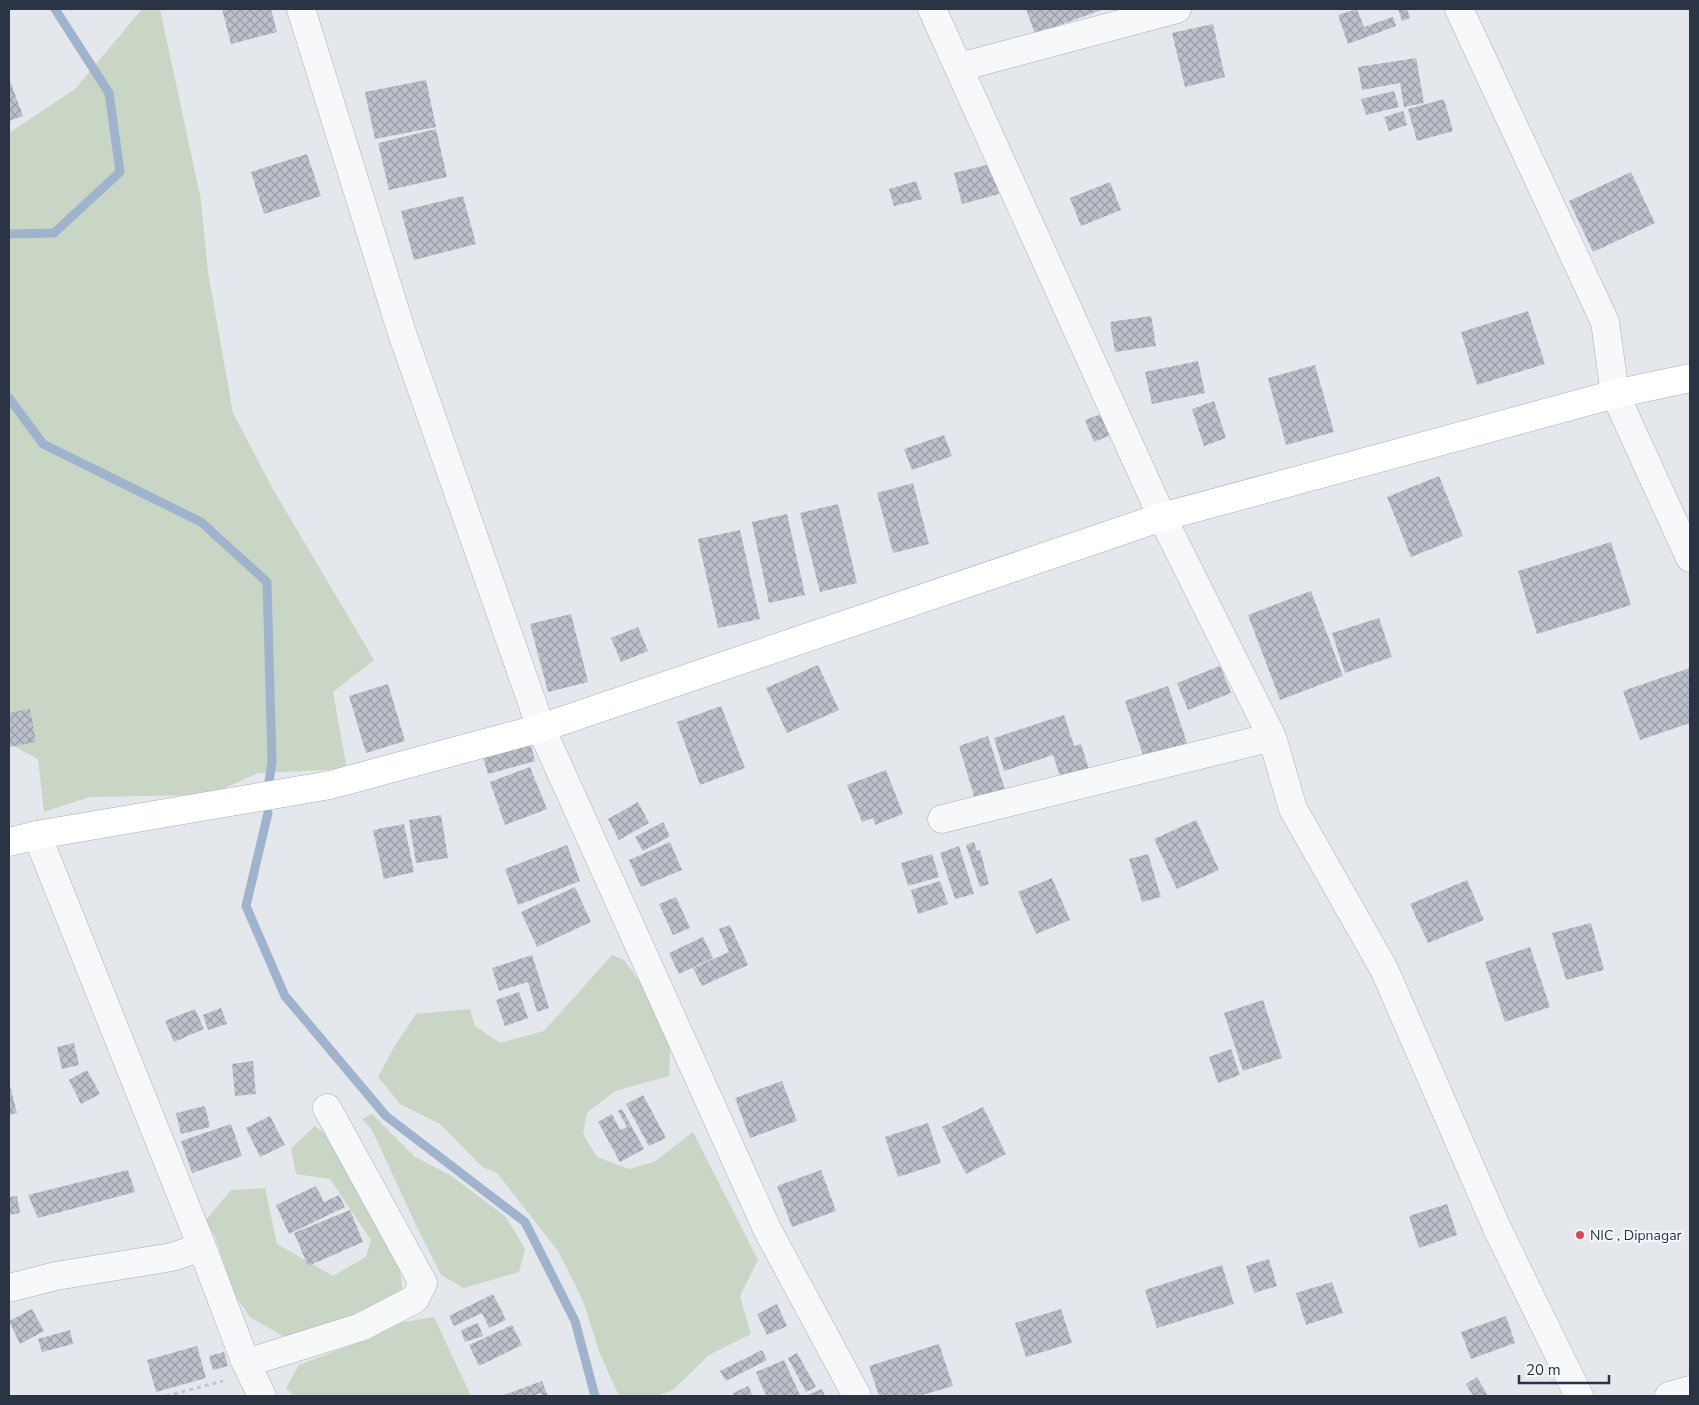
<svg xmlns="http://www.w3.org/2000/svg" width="1699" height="1405" viewBox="0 0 1699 1405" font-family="'Nunito Sans',sans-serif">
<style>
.green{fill:#c9d6c5}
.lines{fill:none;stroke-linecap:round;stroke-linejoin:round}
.stream{stroke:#9fb4cc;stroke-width:9}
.building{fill:url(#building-cross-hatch)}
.street-casing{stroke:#a9aeb7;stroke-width:29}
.secondary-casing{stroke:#a9aeb7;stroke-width:29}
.path{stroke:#c2c5cb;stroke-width:3;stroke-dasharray:4 4;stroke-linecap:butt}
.street{stroke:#f7f8fa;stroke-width:28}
.secondary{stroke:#fff;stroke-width:28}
.poi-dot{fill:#d1495b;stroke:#f4f6f9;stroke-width:2}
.labels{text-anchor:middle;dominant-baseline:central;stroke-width:4.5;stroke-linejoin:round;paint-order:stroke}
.poi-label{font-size:14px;fill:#2b3445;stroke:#f4f6f9;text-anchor:start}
</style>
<defs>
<pattern id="building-cross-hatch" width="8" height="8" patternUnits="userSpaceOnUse" patternTransform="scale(1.25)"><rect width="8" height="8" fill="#bbc0ca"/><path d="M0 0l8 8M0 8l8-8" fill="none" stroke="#989da6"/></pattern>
</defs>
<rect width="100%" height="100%" fill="#e4e7ec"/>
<!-- green -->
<path class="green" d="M142,9H160L201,200L208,272L233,413L274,491L374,660L333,692L347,769L258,773L209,795L90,797L44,812L38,759L9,744V133L75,89Z
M612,955L624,960L658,1008L670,1049L669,1076L615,1091L587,1113L583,1134L597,1157L629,1169L654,1162L693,1132L758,1260L740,1296L751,1334L709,1355L673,1390L657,1396H619L600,1354L583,1301L558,1251L497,1173L482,1167L440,1124L400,1104L378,1077L394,1047L416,1014L470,1009L475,1026L500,1043L544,1031Z
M372,1114L415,1157L450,1175L506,1217L525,1249L519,1272L464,1288L441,1275L415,1223L372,1130L362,1119Z
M315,1126L329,1137L400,1270L403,1294L290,1340L250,1317L234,1294L215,1236L205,1221L231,1190L265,1188L277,1244L333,1276L366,1257L371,1240L330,1179L296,1174L291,1148Z
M434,1317L471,1396H294L286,1388L299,1365L354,1344L391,1324Z"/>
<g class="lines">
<!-- stream -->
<path class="stream" d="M9,234L54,233L120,172L109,93L55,9
M9,398L43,444L201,522L267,582L272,762L269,782
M268,813L246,906L285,996L386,1116L525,1222L575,1321L595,1396"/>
</g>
<!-- building -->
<path class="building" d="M222,9H271L277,32L231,44Z
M1026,9H1104L1035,34Z
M1357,9L1364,27L1393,17L1396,26L1348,44L1338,15Z
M1398,9H1407L1410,18L1402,21Z
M1213,24L1225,77L1185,87L1172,33Z
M1416,58L1424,103L1404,107L1400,83L1362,90L1358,67Z
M9,78L23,116L9,121Z
M426,80L436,127L375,139L365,92Z
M1394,91L1399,107L1366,115L1361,99Z
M1444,99L1453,131L1417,141L1408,109Z
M1403,111L1407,125L1389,131L1384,117Z
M436,129L447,177L389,190L378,143Z
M307,154L321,196L264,214L251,172Z
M991,164L999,194L962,204L954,173Z
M1631,172L1655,223L1593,252L1569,201Z
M916,181L922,199L894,206L889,189Z
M1110,182L1121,210L1081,226L1070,198Z
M463,196L476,244L414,260L401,211Z
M1528,311L1545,364L1477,385L1461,332Z
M1151,316L1156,346L1115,352L1110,322Z
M1198,361L1205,393L1152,404L1145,372Z
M1315,365L1334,432L1286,445L1268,378Z
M1214,401L1226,438L1204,446L1192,409Z
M1104,413L1113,434L1094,442L1085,420Z
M944,435L952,456L912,470L904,449Z
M1439,476L1463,536L1411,557L1387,497Z
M913,483L929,544L893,553L877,493Z
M838,504L857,583L820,592L800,513Z
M787,514L805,595L769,603L752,522Z
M740,530L760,619L718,628L698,539Z
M1611,542L1631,605L1537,634L1518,571Z
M1311,591L1343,676L1280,700L1248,615Z
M571,614L588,682L548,692L530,624Z
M1379,618L1392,657L1345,673L1332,633Z
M638,627L648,651L621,662L611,638Z
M818,665L839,710L787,733L766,688Z
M1220,666L1231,693L1188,710L1177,683Z
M1690,668V723L1640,740L1623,691Z
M388,684L405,741L366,753L349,696Z
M1168,686L1187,743L1144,758L1125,701Z
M721,706L745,768L700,785L677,722Z
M30,709L36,742L9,747V713Z
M1064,715L1074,746L1081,744L1090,773L1062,782L1053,755L1004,771L994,738Z
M988,736L1005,790L975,799L959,746Z
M530,742L535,761L488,774L482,754Z
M530,767L547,809L505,825L490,782Z
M886,770L903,814L875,825L873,818L862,822L847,785Z
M638,802L649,823L619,840L608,819Z
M441,815L448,858L416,863L409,820Z
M1196,820L1219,870L1177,889L1154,839Z
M663,822L670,836L643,851L635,837Z
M404,824L414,872L384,879L373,830Z
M670,842L682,870L641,887L629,860Z
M974,842L977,851L980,850L989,884L980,887L966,845Z
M567,845L580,881L518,905L505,869Z
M959,846L974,894L955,899L940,853Z
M932,854L939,877L908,886L901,863Z
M1148,854L1161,897L1142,902L1129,859Z
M1052,878L1070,920L1036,934L1018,892Z
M1467,880L1484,920L1428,943L1410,904Z
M940,881L948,904L918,914L911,890Z
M575,887L591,922L537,947L521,912Z
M676,897L690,928L673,935L659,904Z
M1591,923L1604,970L1566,980L1552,933Z
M730,925L748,965L702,986L693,968L729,952L719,929Z
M703,937L713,958L679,974L669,953Z
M1530,947L1550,1007L1505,1022L1485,962Z
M532,955L549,1008L537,1012L528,982L499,991L492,968Z
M519,992L528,1018L505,1026L496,1000Z
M1263,1000L1282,1058L1243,1071L1224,1013Z
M221,1008L227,1024L208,1030L203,1015Z
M195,1009L204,1029L174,1042L165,1021Z
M74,1043L79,1065L62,1069L57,1047Z
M1231,1049L1240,1075L1218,1083L1209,1057Z
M253,1061L256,1094L235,1096L232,1064Z
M87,1070L100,1094L81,1104L69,1080Z
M782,1081L797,1121L750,1138L735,1098Z
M9,1082L17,1113L9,1115Z
M643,1095L666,1138L649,1146L626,1104Z
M205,1106L210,1127L181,1134L176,1113Z
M983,1107L1006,1154L966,1174L942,1127Z
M622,1109L644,1149L620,1162L598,1122L612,1114L620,1130L627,1127L618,1111Z
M270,1116L285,1145L260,1157L246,1128Z
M928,1123L941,1163L898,1177L885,1137Z
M231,1124L242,1156L192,1173L181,1141Z
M128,1170L135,1192L38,1218L28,1195Z
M821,1170L836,1211L792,1227L777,1186Z
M316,1186L324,1202L339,1195L345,1207L289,1234L276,1205Z
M17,1196L20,1213L9,1215V1197Z
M1447,1204L1457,1235L1419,1248L1409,1216Z
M350,1210L363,1242L308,1266L294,1233Z
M1269,1259L1277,1286L1254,1293L1246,1266Z
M1222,1265L1234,1304L1157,1328L1145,1290Z
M1332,1282L1343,1313L1306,1325L1296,1293Z
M493,1294L506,1320L489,1328L482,1313L454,1326L449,1316Z
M777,1304L787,1326L767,1335L757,1314Z
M32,1309L44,1331L20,1344L9,1321Z
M1061,1309L1072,1343L1026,1357L1015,1323Z
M1506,1316L1515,1343L1471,1359L1461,1332Z
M478,1323L483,1336L465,1342L461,1330Z
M512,1325L522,1345L479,1366L469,1345Z
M70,1330L73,1344L42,1352L38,1339Z
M939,1344L953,1386L919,1396H879L869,1366Z
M197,1346L206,1378L156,1392L147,1360Z
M762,1350L767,1360L726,1381L720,1371Z
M224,1352L228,1366L213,1370L209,1356Z
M797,1353L816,1387L806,1392L788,1358Z
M784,1360L800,1395L766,1396L756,1372Z
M1477,1377L1488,1396H1473L1466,1384Z
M542,1381L548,1396H542L541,1393L532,1396H501Z
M748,1386L753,1396H735L733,1393Z
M822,1389L825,1396H808L807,1395Z"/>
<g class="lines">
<defs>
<path id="street" d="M301,9L402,333L541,728L767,1229L857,1396
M932,9L1162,517L1272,737L1293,809L1384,969L1496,1226L1579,1396
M1459,9L1605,322L1615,394L1690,558
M960,67L1177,9
M942,819L1272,737
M37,835L202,1247L245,1361L262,1396
M9,1288L56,1276L172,1257L202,1247
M245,1361L259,1359L361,1327L415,1299L423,1283L327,1108
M1669,1396L1690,1390"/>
<path id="secondary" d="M9,842L37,835L330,785L541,728L1162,517L1615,394L1690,378"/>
</defs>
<!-- street casing -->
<use href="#street" class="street-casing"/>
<!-- secondary casing -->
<use href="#secondary" class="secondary-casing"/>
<!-- path -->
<path class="path" d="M166,1396L223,1381"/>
<!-- street -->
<use href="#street" class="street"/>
<!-- secondary -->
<use href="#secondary" class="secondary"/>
</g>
<!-- markers -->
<circle class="poi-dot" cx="1580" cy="1235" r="5"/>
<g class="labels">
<!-- poi labels -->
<g class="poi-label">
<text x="1590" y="1235">NIC , Dipnagar</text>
</g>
</g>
<!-- border -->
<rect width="1699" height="1405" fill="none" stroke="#2b3445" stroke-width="20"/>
<!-- scale -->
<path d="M1519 1375v8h90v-8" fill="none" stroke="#2b3445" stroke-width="2.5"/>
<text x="1526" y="1375" font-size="15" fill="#2b3445" stroke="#f4f6f9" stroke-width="4" paint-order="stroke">20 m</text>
</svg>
